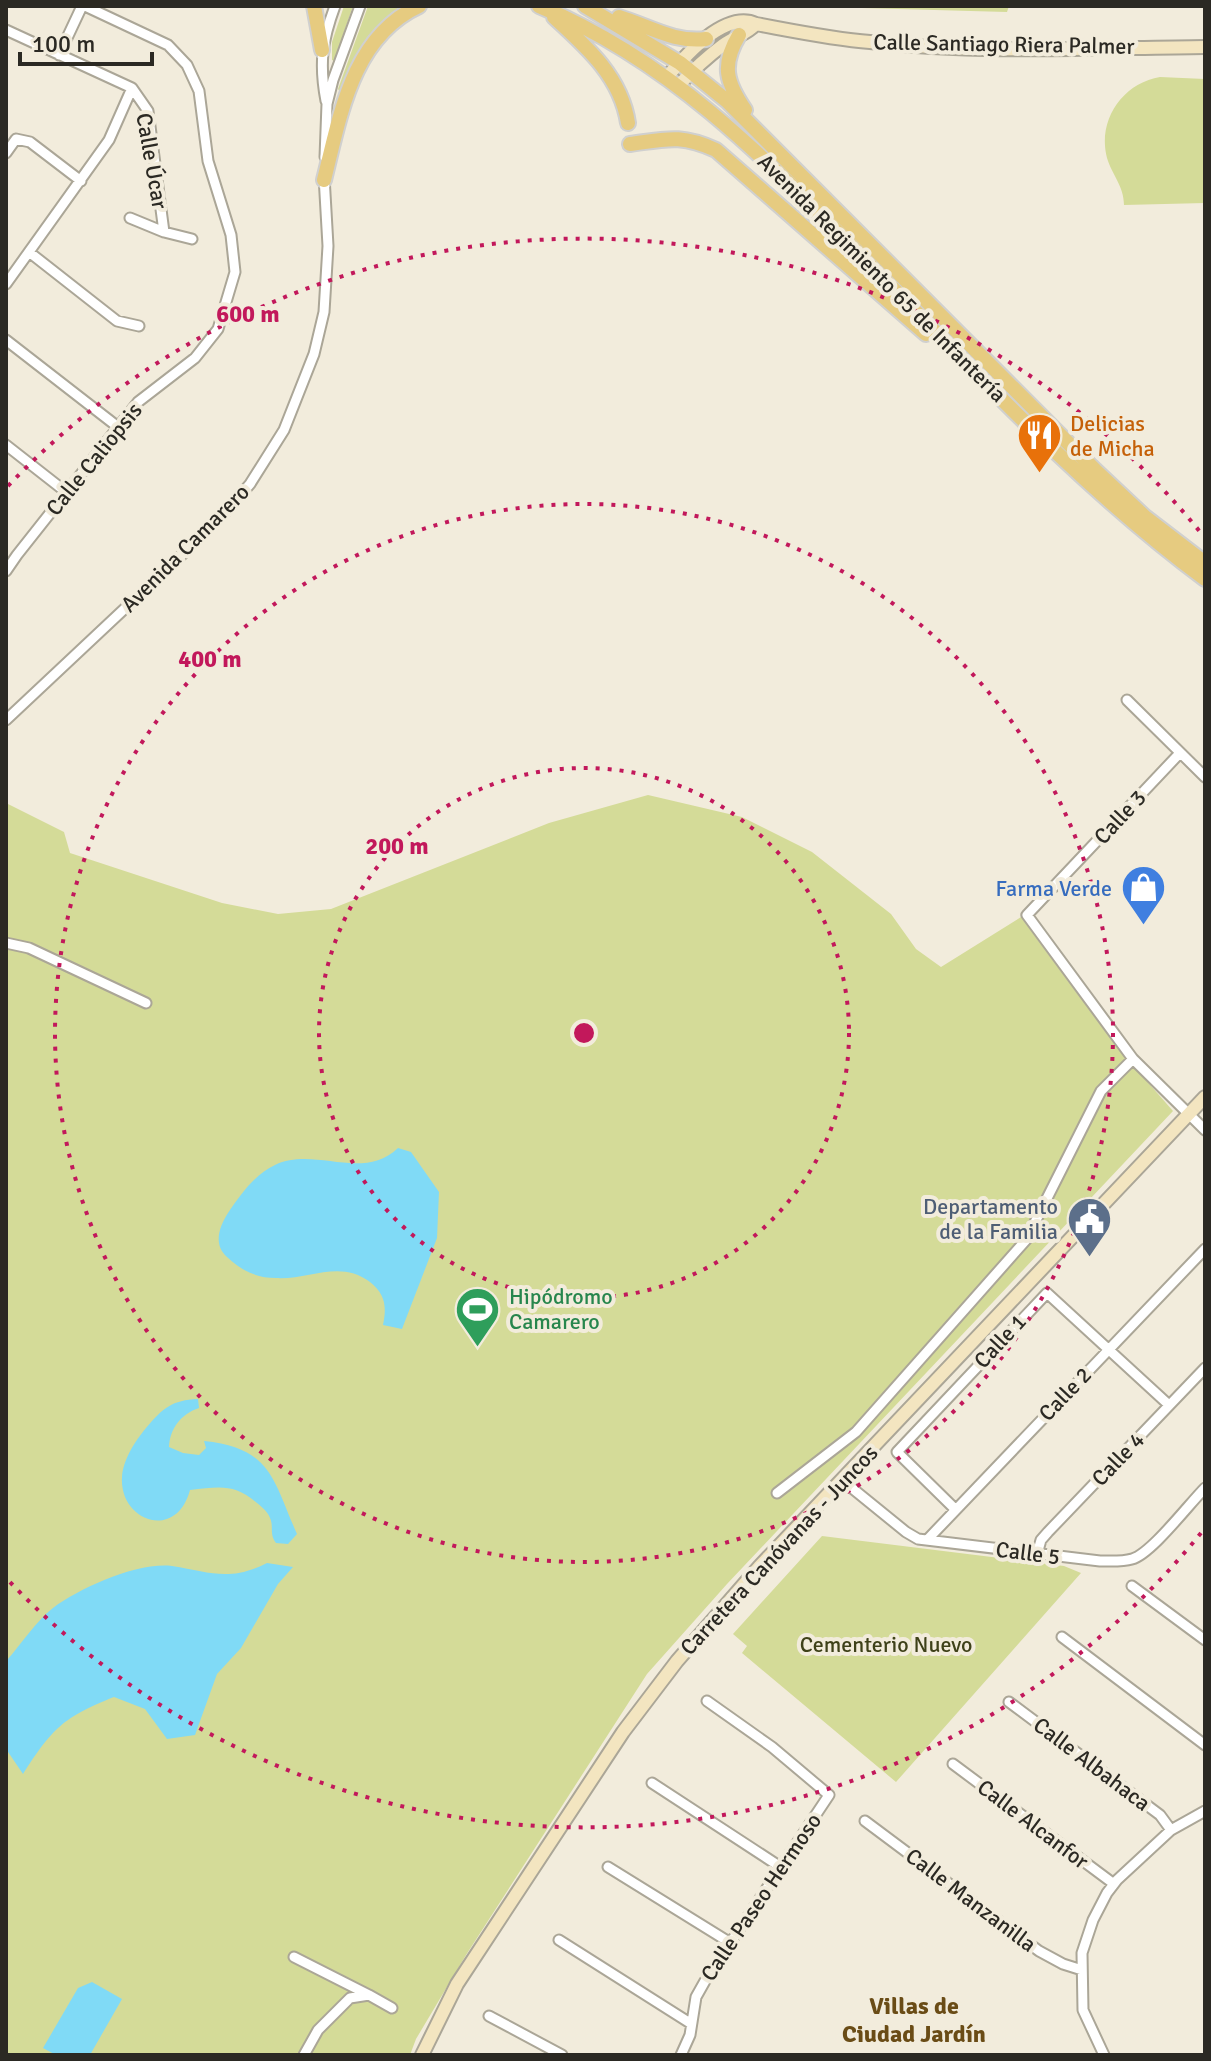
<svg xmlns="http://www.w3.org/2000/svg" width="1211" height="2061" viewBox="0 0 1211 2061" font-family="Signika,sans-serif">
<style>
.green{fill:#d4db98}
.water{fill:#80daf6}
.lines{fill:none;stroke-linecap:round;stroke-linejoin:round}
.street-casing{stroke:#aba697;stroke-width:13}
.secondary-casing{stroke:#aba697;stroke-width:16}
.primary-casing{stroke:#d0d0cf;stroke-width:18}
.street{stroke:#fff;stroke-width:9}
.secondary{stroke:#f3e5c0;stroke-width:12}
.primary{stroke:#e6cb80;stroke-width:14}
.ring{fill:none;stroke:#c2185b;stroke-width:4;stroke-dasharray:4 8}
.labels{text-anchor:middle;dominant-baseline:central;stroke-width:8;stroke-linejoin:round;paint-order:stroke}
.street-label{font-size:22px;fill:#2b2923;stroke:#f2ecdc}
.food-label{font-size:22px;fill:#c56008;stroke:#f2ecdc;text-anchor:start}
.shop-label{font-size:22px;fill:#366cbe;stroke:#f2ecdc;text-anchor:end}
.service-label{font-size:22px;fill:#4e5e75;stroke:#f2ecdc;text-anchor:end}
.leisure-label{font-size:22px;fill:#27864d;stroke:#f2ecdc;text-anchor:start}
.park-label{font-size:22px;fill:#3e4119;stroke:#f2ecdc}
.neighbourhood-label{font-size:24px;font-weight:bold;fill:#6a4c16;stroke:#f2ecdc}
.centre{fill:#c2185b;stroke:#f2ecdc;stroke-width:4}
.ring-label{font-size:24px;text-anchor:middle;font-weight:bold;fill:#c2185b;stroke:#f2ecdc;stroke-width:8;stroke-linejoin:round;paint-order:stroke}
</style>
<rect width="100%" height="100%" fill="#f2ecdc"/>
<!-- green -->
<path class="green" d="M344,6H353L334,61L332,60V42Z
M368,6H404C371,24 365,70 340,92L338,89Z
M789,6H1009L1007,12Z
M1160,77L1205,79V203L1124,205C1124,186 1112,175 1107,158C1097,120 1123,83 1160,77Z
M648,795L742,817L812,852L891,914L916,949L941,967L1021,917L1116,1046L1173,1111L727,1584L647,1674L466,1955L416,2039L410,2055H6V803L64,832L70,853L222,903L278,914L331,909L549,823Z
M822,1536L1064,1566L1081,1573L896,1782L742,1653L747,1646L733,1634Z"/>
<!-- water -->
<path class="water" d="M398,1148L411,1152L439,1192L437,1238L402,1329L383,1325C387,1306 385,1294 370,1282C340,1259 309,1280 276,1278C255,1278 241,1270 227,1257C213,1245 219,1227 228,1213C240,1195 255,1174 275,1165C315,1146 362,1182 398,1148Z
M198,1399L199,1408C181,1414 170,1428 169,1447L183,1453L199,1455L206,1448L204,1441C272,1448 273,1480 297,1534L288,1544L276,1543C269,1534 274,1527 270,1518C268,1512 262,1507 257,1503C234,1483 219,1487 190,1490C176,1542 119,1521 122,1477C123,1460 135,1441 146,1428C163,1408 172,1400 198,1399Z
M267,1563L293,1567L278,1584L241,1648L217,1674L195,1735L167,1739L145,1709L114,1697C63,1717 52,1729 23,1774L6,1749V1667L8,1659C22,1643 36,1621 53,1608C80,1588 137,1562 172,1566C210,1572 229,1582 267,1563Z
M92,1982L122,1999L90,2055H56L43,2048L78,1988Z"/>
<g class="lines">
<defs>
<path id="street" d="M6,30L132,88L148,111L164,232
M59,55L82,6
M326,101C319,64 322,41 335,6
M6,153L16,139L30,142L81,181
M325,157L327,104L333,80L360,6
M130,218L164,232L192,239
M29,252L117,321L139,326
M6,284L109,140L132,88
M6,340L118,427
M6,445L66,492
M6,571L17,555L138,402L195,358L218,329L235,272L231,235L208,161L199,91L187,65L168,45L85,6
M1127,700L1205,777
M6,720L218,521L250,484L284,430L314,354L324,312L328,246L324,176
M1179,754L1027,915L1133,1059L1205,1130
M6,943L29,948L146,1003
M842,1480L906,1532L918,1539L1100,1561C1110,1561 1122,1562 1132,1559C1151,1554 1189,1504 1205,1488
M777,1493L856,1432L1026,1240L1101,1091L1133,1059
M955,1509L897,1452L1047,1293L1169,1405
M927,1540L1205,1249
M1037,1554L1041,1540L1048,1532L1205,1368
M1132,1586L1205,1640
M1062,1637L1205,1745
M1009,1702L1160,1815L1171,1830
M953,1764L1114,1884
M652,1783L779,1866
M865,1821L1039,1951L1063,1964L1082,1970
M608,1867L729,1942
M559,1940L690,2023
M294,1957L369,1995
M489,2016L562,2055
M304,2055L318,2030L350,1998L369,1995L392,2008
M681,2055L690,2035L696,1997L705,1981L829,1795L772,1747L707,1701
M1104,2055L1083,2010L1082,1953L1093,1920L1107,1893L1117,1880L1171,1830L1205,1811"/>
<path id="secondary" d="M667,77C685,56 725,10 756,24C794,31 832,39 870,42C981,54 1094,48 1205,47
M679,85C692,71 707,57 723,45C734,37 747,34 756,24
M422,2055L457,1984L623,1732L677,1661L759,1567L1205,1097"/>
<path id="primary" d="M314,6L322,50
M539,6C669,60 761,154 857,252C969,365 1077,484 1205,579
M585,6L680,63L727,101L1095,470L1145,517L1205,563
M554,17C587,47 621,77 628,123
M619,17C649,26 674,43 706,39
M739,35C721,65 726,82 745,110
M630,144C667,139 681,134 716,150L926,334
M324,180C340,116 352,37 419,6"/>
</defs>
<!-- street casing -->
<use href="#street" class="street-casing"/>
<!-- secondary casing -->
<use href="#secondary" class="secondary-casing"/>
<!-- primary casing -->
<use href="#primary" class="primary-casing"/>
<!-- street -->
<use href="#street" class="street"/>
<!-- secondary -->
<use href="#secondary" class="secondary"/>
<!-- primary -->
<use href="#primary" class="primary"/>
</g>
<!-- distance rings -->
<g class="ring">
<circle cx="584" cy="1033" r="265"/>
<circle cx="584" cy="1033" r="529"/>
<path d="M1201 1533A794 794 0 0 1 8 1580M8 486A794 794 0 0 1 1201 533"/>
</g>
<!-- icons -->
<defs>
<symbol id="restaurant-pin" viewBox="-11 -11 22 30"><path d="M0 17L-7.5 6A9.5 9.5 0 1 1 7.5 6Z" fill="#e8710a" stroke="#f2ecdc"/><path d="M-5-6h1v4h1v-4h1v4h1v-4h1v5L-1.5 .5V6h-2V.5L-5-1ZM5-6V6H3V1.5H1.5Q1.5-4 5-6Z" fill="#fff"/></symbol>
<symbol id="shop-pin" viewBox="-11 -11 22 30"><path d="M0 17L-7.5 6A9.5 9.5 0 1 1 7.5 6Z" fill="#3f7fe0" stroke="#f2ecdc"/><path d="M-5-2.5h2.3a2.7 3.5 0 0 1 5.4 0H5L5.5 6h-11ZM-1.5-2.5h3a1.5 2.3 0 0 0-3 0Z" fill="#fff"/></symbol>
<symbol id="civic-pin" viewBox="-11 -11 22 30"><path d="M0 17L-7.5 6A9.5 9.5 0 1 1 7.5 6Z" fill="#5c6f8a" stroke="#f2ecdc"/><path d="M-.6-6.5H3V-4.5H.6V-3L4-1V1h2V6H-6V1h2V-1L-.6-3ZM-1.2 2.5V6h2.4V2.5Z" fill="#fff"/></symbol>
<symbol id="stadium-pin" viewBox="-11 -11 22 30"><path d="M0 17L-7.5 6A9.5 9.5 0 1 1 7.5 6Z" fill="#2e9e5b" stroke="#f2ecdc"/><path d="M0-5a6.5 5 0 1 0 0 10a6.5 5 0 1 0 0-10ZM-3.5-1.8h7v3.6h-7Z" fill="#fff"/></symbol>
</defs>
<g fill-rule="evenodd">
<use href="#restaurant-pin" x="1014" y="410" width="51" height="69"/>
<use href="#shop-pin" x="1118" y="862" width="51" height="69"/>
<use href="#civic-pin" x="1064" y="1194" width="51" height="69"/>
<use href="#stadium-pin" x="452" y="1284" width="51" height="69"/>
</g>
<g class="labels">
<!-- street labels -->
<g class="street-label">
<text transform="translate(1004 44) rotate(1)">Calle Santiago Riera Palmer</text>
<text transform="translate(152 161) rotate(80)">Calle Úcar</text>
<text transform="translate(882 278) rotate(45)">Avenida Regimiento 65 de Infantería</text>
<text transform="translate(94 459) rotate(-51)">Calle Caliopsis</text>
<text transform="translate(185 548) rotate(-45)">Avenida Camarero</text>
<text transform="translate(1120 817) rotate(-47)">Calle 3</text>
<text transform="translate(1000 1341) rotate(-47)">Calle 1</text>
<text transform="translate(1065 1394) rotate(-46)">Calle 2</text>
<text transform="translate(1118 1459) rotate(-46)">Calle 4</text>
<text transform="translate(779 1550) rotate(-47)">Carretera Canóvanas - Juncos</text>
<text transform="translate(1028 1553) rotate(7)">Calle 5</text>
<text transform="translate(1092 1764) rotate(37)">Calle Albahaca</text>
<text transform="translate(1033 1824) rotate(37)">Calle Alcanfor</text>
<text transform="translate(761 1897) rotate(-56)">Calle Paseo Hermoso</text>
<text transform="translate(971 1900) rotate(37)">Calle Manzanilla</text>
</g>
<!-- food labels -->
<g class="food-label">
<text x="1070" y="423">Delicias<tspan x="1070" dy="25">de Micha</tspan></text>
</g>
<!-- shop labels -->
<g class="shop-label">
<text x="1112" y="888">Farma Verde</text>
</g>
<!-- service labels -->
<g class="service-label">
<text x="1058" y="1206">Departamento<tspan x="1058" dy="25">de la Familia</tspan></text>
</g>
<!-- leisure labels -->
<g class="leisure-label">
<text x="509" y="1296">Hipódromo<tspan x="509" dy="25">Camarero</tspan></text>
</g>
<!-- park labels -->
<g class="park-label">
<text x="886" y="1644">Cementerio Nuevo</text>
</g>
<!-- neighbourhood labels -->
<g class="neighbourhood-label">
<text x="914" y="2006">Villas de<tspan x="914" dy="28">Ciudad Jardín</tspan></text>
</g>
</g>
<circle cx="584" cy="1033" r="12" class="centre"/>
<g class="ring-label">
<text x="248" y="322">600 m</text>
<text x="210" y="667">400 m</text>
<text x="397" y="854">200 m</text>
</g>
<!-- border -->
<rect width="1211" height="2061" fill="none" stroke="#2b2923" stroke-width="16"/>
<!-- scale -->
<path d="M20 52v12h132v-12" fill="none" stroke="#2b2923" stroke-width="4"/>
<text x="32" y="52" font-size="24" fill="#2b2923" stroke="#f2ecdc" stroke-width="6" paint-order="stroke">100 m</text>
</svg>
